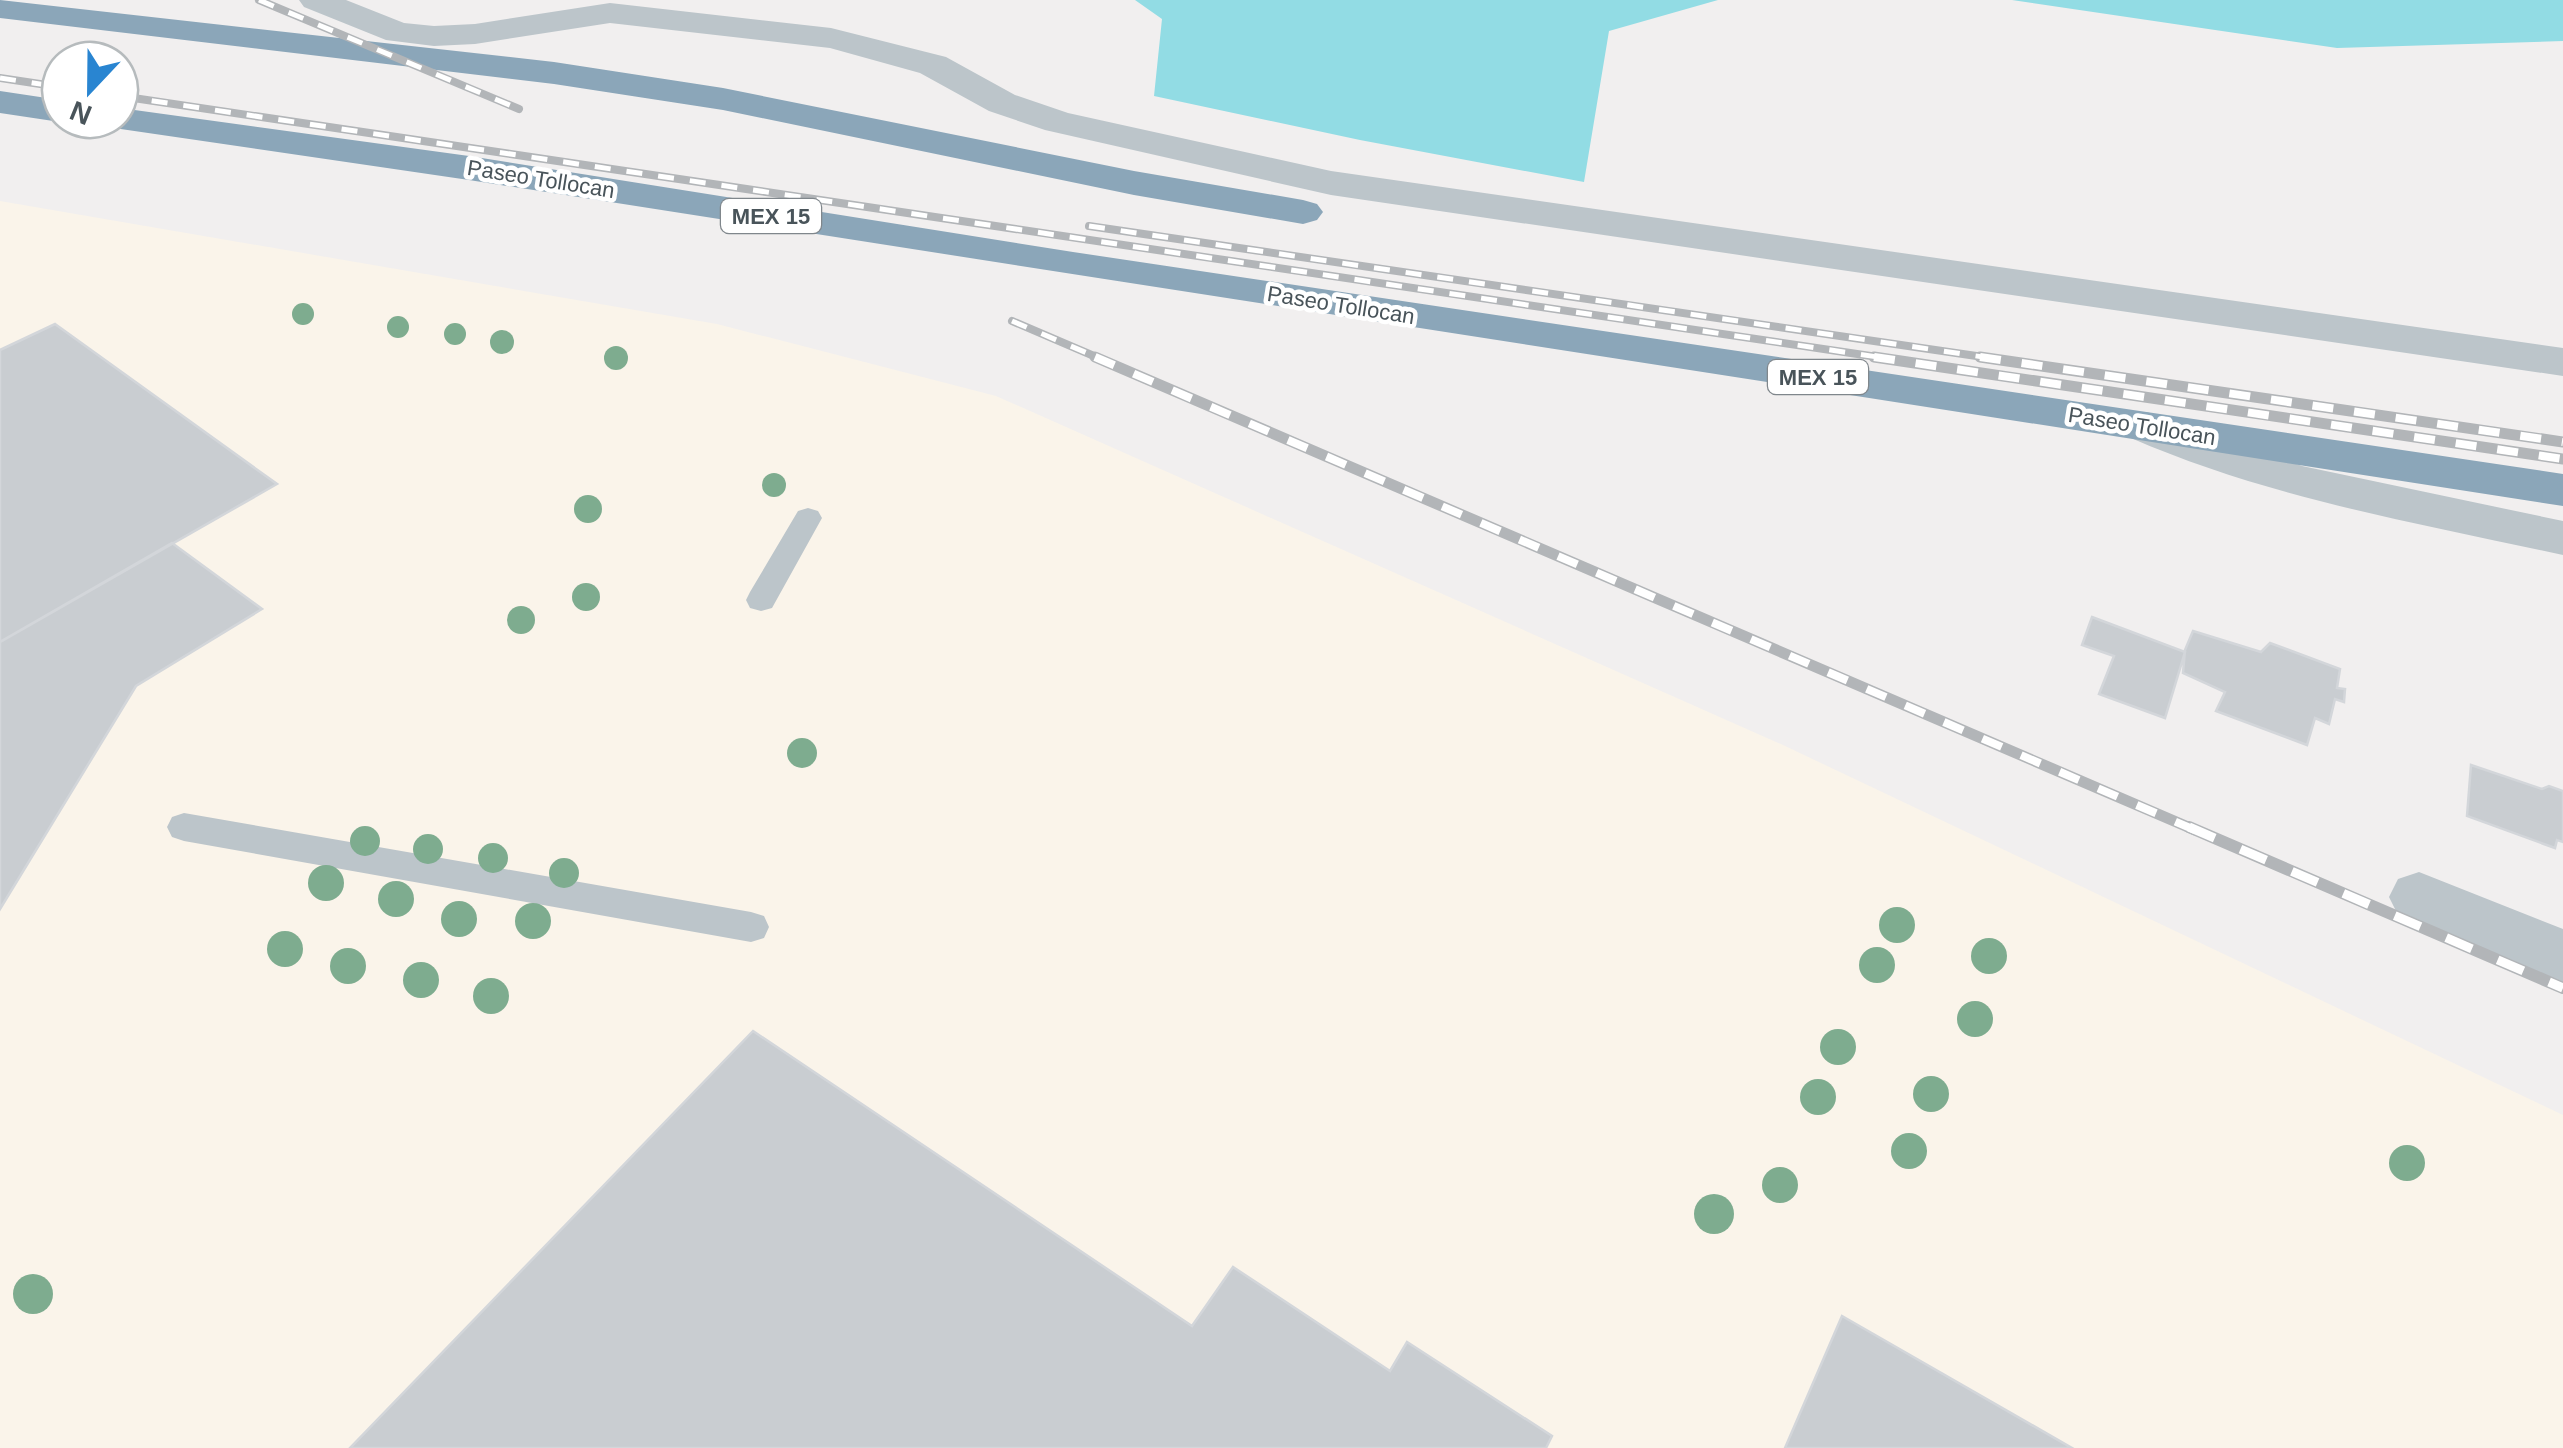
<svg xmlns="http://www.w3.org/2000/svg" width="2563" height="1448" viewBox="0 0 2563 1448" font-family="Helvetica,sans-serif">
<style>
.commercial{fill:#faf4ea}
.water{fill:#92dce4}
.building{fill:#c9cdd1;stroke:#d3d6da;stroke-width:2.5}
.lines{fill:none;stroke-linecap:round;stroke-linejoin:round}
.lane{fill:#bcc5ca;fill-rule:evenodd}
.street{fill:#bcc5ca;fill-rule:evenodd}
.highway{fill:#8ba6b9;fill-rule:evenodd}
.rail-far2-casing{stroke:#b2b5b8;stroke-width:8}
.rail-far1-casing{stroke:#b2b5b8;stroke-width:11}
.rail-casing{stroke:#b2b5b8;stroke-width:12}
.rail-far2{stroke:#fff;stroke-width:5;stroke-dasharray:16;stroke-linecap:butt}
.rail-far1{stroke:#fff;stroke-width:8;stroke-dasharray:21;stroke-linecap:butt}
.rail{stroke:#fff;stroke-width:9;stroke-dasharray:28;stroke-linecap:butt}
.tree{fill:#7eac8f}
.labels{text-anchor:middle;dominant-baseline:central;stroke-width:9;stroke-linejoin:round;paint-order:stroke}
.far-street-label{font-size:22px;fill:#49545a;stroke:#fff}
.shield{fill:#fff;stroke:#80878c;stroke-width:2.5}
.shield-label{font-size:22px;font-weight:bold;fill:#49545a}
</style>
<rect width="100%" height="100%" fill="#f1efef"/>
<!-- commercial -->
<path class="commercial" d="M0,201L717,324L996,396L1783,745L2563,1115V1448H0Z"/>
<!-- water -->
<path class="water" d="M1135,0H1718L1609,31L1584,182L1360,140L1154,96L1162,19Z
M2012,0H2563V41L2337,48Z"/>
<!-- building -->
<path class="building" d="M55,324L277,484L0,642V350Z
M172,543L262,609L136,686L0,909V642Z
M2092,617L2185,652L2165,718L2099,694L2114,656L2082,645Z
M2193,631L2261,652L2270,643L2340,669L2337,688L2345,689L2344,702L2335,699L2329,724L2315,718L2307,745L2216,711L2225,692L2183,673L2185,650Z
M2471,765L2542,789L2549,786L2563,791V842L2557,840L2555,848L2467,816Z
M753,1031L1192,1326L1233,1267L1390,1371L1407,1342L1552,1436L1546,1448H350Z
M1842,1316L2072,1448H1785Z"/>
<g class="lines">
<!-- lane -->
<path class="lane" d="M808,508L818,511L822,518L772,608L761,611L750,608L746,600L750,592L798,511Z
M184,813L751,912L764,916L769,927L764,938L751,942L184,841L172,837L167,827L172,817Z"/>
<!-- street -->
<path class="street" d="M299,0H346L404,23L434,26L475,24L610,3L831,28L946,57L1015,95L1068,113L1331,171L2563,348V376L1331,195L1045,130L989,111L920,73L830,48L610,23L475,44L434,46L386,40L304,7Z
M2147,412L2302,466L2563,521V555C2416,523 2269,498 2131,438L2124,427L2131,416Z
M2419,872L2563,929V984L2398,915L2389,897L2398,879Z"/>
<!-- highway -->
<path class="highway" d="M0,0L554,62L723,88L1134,171L1303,200L1317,204L1323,212L1317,220L1303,224L1134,195L723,110L554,84L0,18Z
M0,91L60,100V120H68L60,122L0,113Z
M120,108L469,156L1073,252L2563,474V506L469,180L107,127L102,120H120Z"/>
<defs>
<path id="rail-far2" d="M259,0L519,109
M0,78L60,87
M120,96L1891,359
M1089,226L1997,359
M1012,321L1101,359"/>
<path id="rail-far1" d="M1095,357L2195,830
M1874,357L2563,459
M1980,357L2563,442"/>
<path id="rail" d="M2189,827L2563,988"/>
</defs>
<!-- rail-far2 casing -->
<use href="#rail-far2" class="rail-far2-casing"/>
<!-- rail-far1 casing -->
<use href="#rail-far1" class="rail-far1-casing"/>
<!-- rail casing -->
<use href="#rail" class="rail-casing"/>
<!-- rail-far2 -->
<use href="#rail-far2" class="rail-far2"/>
<!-- rail-far1 -->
<use href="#rail-far1" class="rail-far1"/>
<!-- rail -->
<use href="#rail" class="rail"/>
</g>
<!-- trees -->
<g class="tree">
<circle cx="303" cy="314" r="11"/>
<circle cx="398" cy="327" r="11"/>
<circle cx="455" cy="334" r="11"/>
<circle cx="502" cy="342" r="12"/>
<circle cx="616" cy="358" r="12"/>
<circle cx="774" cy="485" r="12"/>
<circle cx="588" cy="509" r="14"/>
<circle cx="586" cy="597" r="14"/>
<circle cx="521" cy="620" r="14"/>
<circle cx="802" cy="753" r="15"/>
<circle cx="365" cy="841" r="15"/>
<circle cx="428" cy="849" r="15"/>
<circle cx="493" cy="858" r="15"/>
<circle cx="564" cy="873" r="15"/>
<circle cx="326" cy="883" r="18"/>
<circle cx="396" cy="899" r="18"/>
<circle cx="459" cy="919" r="18"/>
<circle cx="533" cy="921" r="18"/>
<circle cx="1897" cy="925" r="18"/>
<circle cx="285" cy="949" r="18"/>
<circle cx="1989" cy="956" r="18"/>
<circle cx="1877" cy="965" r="18"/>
<circle cx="348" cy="966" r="18"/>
<circle cx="421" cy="980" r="18"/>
<circle cx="491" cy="996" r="18"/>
<circle cx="1975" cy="1019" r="18"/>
<circle cx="1838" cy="1047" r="18"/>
<circle cx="1931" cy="1094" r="18"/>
<circle cx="1818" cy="1097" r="18"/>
<circle cx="1909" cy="1151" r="18"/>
<circle cx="2407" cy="1163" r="18"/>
<circle cx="1780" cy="1185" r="18"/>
<circle cx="1714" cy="1214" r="20"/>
<circle cx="33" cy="1294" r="20"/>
</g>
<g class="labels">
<!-- far-street labels -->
<g class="far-street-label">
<text transform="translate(541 179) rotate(9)">Paseo Tollocan</text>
<text transform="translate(1341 305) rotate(9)">Paseo Tollocan</text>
<text transform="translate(2142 426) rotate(9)">Paseo Tollocan</text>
</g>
<!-- shield labels -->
<g class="shield">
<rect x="721" y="199" width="100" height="34" rx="8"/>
<rect x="1768" y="360" width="100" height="34" rx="8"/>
</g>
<g class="shield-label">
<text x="771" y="216">MEX 15</text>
<text x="1818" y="377">MEX 15</text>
</g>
</g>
<!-- north arrow -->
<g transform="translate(90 90) rotate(202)"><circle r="48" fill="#ffffff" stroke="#b6bbbd" stroke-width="2.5"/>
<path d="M0-8L18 38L0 25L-18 38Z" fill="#2985d1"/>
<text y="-15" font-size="28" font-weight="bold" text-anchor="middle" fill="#49545a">N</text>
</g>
</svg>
